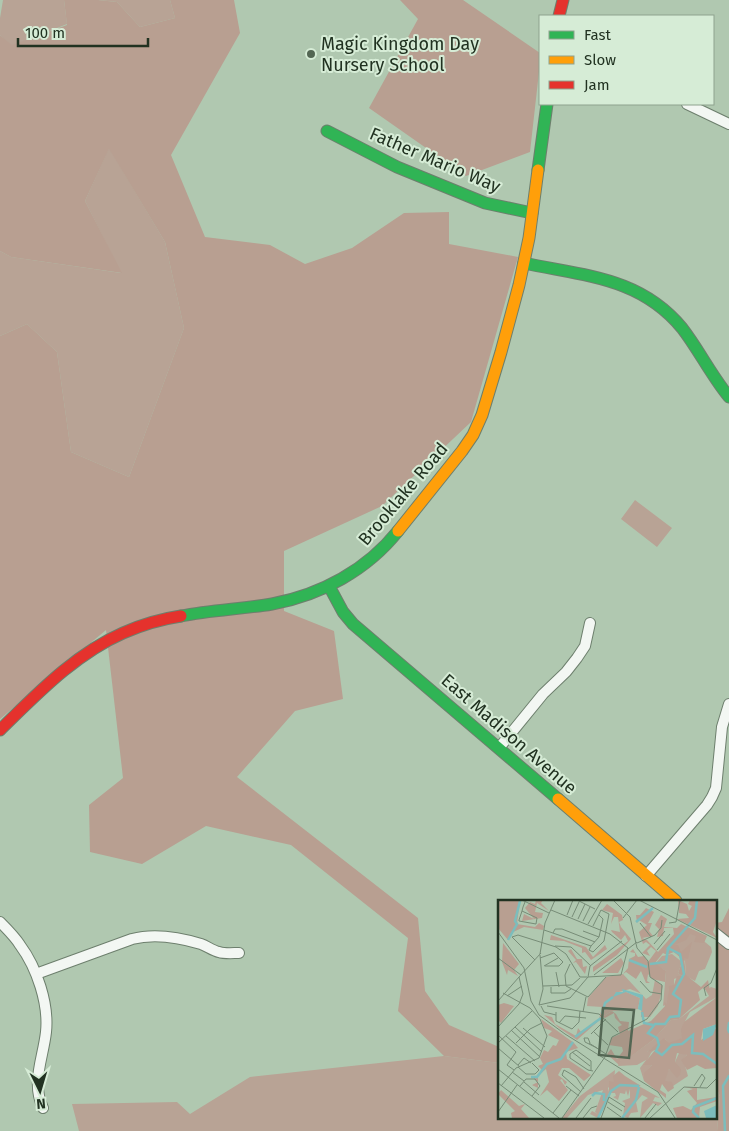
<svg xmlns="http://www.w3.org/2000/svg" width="729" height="1131" viewBox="0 0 729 1131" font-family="'Fira Sans',sans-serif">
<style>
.green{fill:#b8a395}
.forest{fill:#b89f91}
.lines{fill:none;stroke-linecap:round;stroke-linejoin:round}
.stream{stroke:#7cbdbc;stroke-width:2.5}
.street-casing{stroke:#6d7f6d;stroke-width:12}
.fast-casing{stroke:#6d7f6d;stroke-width:13}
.slow-casing{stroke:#6d7f6d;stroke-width:13}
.jam-casing{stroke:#6d7f6d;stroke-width:13}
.street{stroke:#f3f7f3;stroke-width:10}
.fast{stroke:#30b455;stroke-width:11}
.slow{stroke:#ff9f0a;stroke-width:11}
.jam{stroke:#e5322d;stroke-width:11}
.poi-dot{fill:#536653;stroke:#d6ecd6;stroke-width:2}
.labels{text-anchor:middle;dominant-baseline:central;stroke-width:4;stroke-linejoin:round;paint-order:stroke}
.poi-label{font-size:18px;fill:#213221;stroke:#d6ecd6;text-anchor:start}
.street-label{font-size:18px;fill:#213221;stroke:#d6ecd6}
.inset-river{fill:none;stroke:#7cbdbc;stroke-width:2.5}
.inset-road{fill:none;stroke:#778c77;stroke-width:1}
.view{fill:#536653;fill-opacity:0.15;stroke:#536653;stroke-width:2.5}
.inset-edge{fill:none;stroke:#213221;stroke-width:2.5}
</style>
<rect width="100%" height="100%" fill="#b0c8b0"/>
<!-- green -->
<path class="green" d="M3,0H64L67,24L12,46L0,35V18Z
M98,0H170L175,18L140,27L117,2Z
M109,148L165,242L184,328L129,477L71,452L57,352L27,324L0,336V251L11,257L121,273L85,201Z
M635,500L672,528L657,547L621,519Z
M444,1056L499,1063V1117H715V1086L720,1096L717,1131H79L72,1104L177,1102L190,1114L250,1077Z"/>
<!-- forest -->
<path class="forest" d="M64,0H98L117,2L140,27L175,18L170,0H234L240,33L171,155L205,237L270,245L305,264L352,248L404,213L449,212V244L518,257L471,422L382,506L284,551V611L334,631L343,699L295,711L237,777L418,918L425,991L449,1025L499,1047V1063L444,1056L398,1011L408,938L291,845L206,826L142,864L90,852L89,805L123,778L106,630L0,719V336L27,324L57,352L71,452L129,477L184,328L165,242L109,149L85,201L122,273L11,257L0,251V35L12,45L67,25Z
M400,0H463L540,53V63L530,152L466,176L369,108L418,19Z
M729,908V1131H717L720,1096L715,1086V976L718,956L715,954V923L722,922Z"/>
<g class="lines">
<!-- stream -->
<path class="stream" d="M729,1023L728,1029L729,1032
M725,1131L723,1086L729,1076"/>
<defs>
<path id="street" d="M687,104L729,124
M499,748L543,694L566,672L577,658L585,646L590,623
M646,876L707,805L712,797L716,788L722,727L729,704
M0,922C7,929 15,937 20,945C37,968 49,1004 46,1032C43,1059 31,1082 43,1108
M715,933L729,944
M36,974L132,939C155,933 178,937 201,944C207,946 213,951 219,952C225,954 233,953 239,953"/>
<path id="fast" d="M327,131L397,167L485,203L532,213
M538,170L547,104
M524,263C584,276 640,277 682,328C699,350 711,375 729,397
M329,586L343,612L353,624L558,799
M181,616C211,610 242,609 272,604C321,595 367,570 398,531"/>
<path id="slow" d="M398,531L462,451L473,435L482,415L501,352L519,285L529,238L538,170
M558,799L676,901"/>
<path id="jam" d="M559,16L563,0
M0,730C37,694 75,654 123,633C141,625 161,619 181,616"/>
</defs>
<!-- street casing -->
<use href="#street" class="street-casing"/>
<!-- fast casing -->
<use href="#fast" class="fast-casing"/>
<!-- slow casing -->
<use href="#slow" class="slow-casing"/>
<!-- jam casing -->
<use href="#jam" class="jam-casing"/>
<!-- street -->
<use href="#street" class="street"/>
<!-- fast -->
<use href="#fast" class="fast"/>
<!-- slow -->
<use href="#slow" class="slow"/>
<!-- jam -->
<use href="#jam" class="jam"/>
</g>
<!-- markers -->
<circle class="poi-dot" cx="311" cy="54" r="5"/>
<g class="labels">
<!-- poi labels -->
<g class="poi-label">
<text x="321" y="44">Magic Kingdom Day<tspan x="321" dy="21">Nursery School</tspan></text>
</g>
<!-- street labels -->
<g class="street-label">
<text transform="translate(435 160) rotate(23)">Father Mario Way</text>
<text transform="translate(403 494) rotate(-50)">Brooklake Road</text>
<text transform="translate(509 734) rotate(41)">East Madison Avenue</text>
</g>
</g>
<!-- overview -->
<g transform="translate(498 900)">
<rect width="219" height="219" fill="#b0c8b0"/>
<path d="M190,28L213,47L214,52L207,69L201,71L197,81L188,76L187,61L173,50L175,43ZM174,54L184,62L180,73L184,76L176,79V86L171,87L170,104L165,106L168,71L157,64L164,56ZM125,74L148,99L154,95L157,80L165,86L160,106L152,117H143L144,94L132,89L117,93L128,92L142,98L140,109L114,111L106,116L104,107L89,106L90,98L108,77ZM213,87L219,89V97L192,112L185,125V138L171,144L167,139L149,152L157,149L153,153L149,161L146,164L154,165L146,174V181L142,168L148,160L139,165L120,166L124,156L132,157L155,140L173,120L181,119L211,96L208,91ZM182,151L189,155L185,159L190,176L175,186L164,180L157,186L158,176L164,173L166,177L171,169L179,175L177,162ZM117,170L116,182L110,188L111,192L121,185H139L162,198L157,197L155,201L164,203L160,206L155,203L142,218L144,202L150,198L144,195L138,202L140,212L133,213L130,218L125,216L127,203L124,201L132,198V189L130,196L128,190L127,194L122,193L120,200L115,197L118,196L117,193H111L100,218L92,214L94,211L100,214L97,212L105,190L90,195L69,218H64L82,196Z" fill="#b8a395"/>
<path d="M0,0H22L19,24L37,27L41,23L46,26L45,30L26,27L13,33L10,40L0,28ZM38,0H45L43,3L51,11L39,3L37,12L45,13L44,18L24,21L26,14L36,19L27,8L32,2L37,4ZM180,0L189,4L191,11L194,6L190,4L192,0H219V20L215,32L219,38L179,19L191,18L188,14L181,13ZM109,4L124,15L125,20L121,22L123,27L133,39L119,55L95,72V67L130,41L127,35L123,40L114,32L113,30L122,32L120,17H116L113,24L115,13L104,10ZM148,8L156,12L150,23H154L151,31L155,36L144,38L149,40L160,52L176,34L175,28H166L165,36L159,37L161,29L157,25L163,15L169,19L166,27L179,28L183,24L209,36L206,43L196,42L198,36L192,34L188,40L176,45H180L183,52L194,42L190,59L186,58L188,75L203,87L210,80L212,91L211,93L205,88L200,92L202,100L181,119L173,120L155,140L131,158L124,156L121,165L109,154L113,149L119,159L125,151L124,147L111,145L113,138L122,134L120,127L124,125L117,118L116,113L107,118L105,117L79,140L61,128L46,115L54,117L57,124L78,136L80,128L83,132L101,119L104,107L106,116L114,111L118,114L122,121L131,122L130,131L153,121L167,106L166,102L169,104L171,86L176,85L179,76H184L180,73L184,62L178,51L169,55L165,53L157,63L168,71L167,82L154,79L150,74L149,81L152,83H148L143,71L138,79L128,72L125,74L130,68L131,59L137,56V53L132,52L135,49L140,57L146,56L150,62L158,51L153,47L149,51L152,56L144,53L152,45L148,42L145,44L141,32L149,25L141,20L139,23L138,15H142ZM53,35L88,47L95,57L107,45L109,49L93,60L87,52L84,53V48L66,41L52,40ZM5,43L21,64L16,70L20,76L10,70L9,75L4,62ZM73,49L79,59H84L85,67L89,66L87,74L78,62L75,63L78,60L70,51ZM123,58L126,63L120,73H104ZM219,97V124L205,129L203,140L219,128V168L207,169L199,165L189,170L183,160L189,155L179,153L177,162L183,169L182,175L179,178L171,169L167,181L174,182L176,188L170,192L164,184L162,190L168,194V198L146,181V173L154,165H145L157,150L149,152L166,138L171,143L184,138L183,129L186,122ZM6,103L16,106L3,123L0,120V105ZM43,119L76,143L80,148L68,152L69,159L93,175L86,181L71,168H64L60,175L69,182L67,185L64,179L62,180L70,190L61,201L49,190L42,196L51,182L48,169L40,176V188L34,185L40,182L36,179L44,170L40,166L45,164L42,158L46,150L50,152L55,145L58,146L61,140L50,135L54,131L46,128ZM121,171L127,176L143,186L122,185L111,193V181L116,182L115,176ZM187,187H199V200L219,197V201L202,207L201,218H179L175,208L185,206L193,210L199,203L189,191L195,189ZM3,190L21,206L27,204L23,209L31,218H14L13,213L17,211L0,194Z" fill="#b89f91"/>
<path d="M124,89L145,95L144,111L140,109L142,98L128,92L115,97L118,92H125ZM219,124L215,135L205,141V129ZM219,205V218H208L206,211Z" fill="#7cbdbc"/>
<path class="inset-river" d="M199,0L197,18L170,48L182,54L186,74L175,94L183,100L181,116L172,117L167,124H157L150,133L159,138L161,145L158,151L164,155L174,145L184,144L195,135L194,153L205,154L219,164M138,22L155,8M10,40L19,24L17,21L22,1M131,60L149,67M152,64L168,62L170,49M144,112L146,123L155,125M104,114L107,103L115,97M77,137L103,118M33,177H39L49,164L63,159L75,142M94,196L97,193L106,194V201M100,218L113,191L122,185L141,186M124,218L138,200L141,187M201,218L195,212L196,207L219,198"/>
<path class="inset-road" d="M24,0L51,13M79,0L97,9M141,0L219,40M24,11L39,18L38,24L21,21V20L24,11L25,7L27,2M69,15L75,0M74,17L81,2M125,18L139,0M80,19L87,4M85,21L92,7M142,23L153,37M171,23L178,22L182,0M90,24L104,0M46,30L93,46M85,31L101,37M0,32L26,68L33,101L41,115L67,134L160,192L177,218M55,33L57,29H64L97,42M139,43L157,35L163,28L164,20M156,44L167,31M57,46L73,47L93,66M93,46L91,50L95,52L106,41L111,14L103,10L95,26M93,46L101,37L105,19L101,15M159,50L172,34M42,54L47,23L57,0M0,58L23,75M42,58L56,53L65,62L61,66H47M37,60L14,37L20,35L58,47L68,54L82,77H89M72,64L67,75L68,86L90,97L108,77M46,66L60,58M58,72L61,87M96,75L139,42M90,77L92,66L124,41M142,81L152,92L164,94M45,86L74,85L82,78M53,87V93H67L73,89M9,96L24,86M208,96L206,88L213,83L219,68M0,101L21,77M41,105L72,98L90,77L123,75L130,48L112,34L53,10M41,105L45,89L42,55M43,106L46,112L58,115M49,106L101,114L120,132M58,112V121L74,129L81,122L82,111M85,112L88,97M61,123L67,116L88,118M0,127L21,104L25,94L21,77L43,53M17,127L44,152M25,128L47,147M13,130L42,157M96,132L110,145M93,134L108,119M0,135L18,152L9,165L16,170M8,136L37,161M0,143L34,111M18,143L32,129L44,123M91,143L108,154M92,143L90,138H86L87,142L99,148M0,148L22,167M74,152L92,166M20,165L26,158L33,163M20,167L28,174H37L41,170L34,163M0,169L61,218M93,170V161L78,150L72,154V158L90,170L95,171M14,172L26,181M26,182L41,195M0,183L46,218M3,186L18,168L41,158L49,136L42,119L32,108L5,93M22,186L28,179H37L42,186L34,196M68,186L81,196M196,186L204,174L207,178L202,187M83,192L64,175L66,170L78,177L86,189M111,197L127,207M110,202L124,211M109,207L123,217M0,212L19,185M55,213L73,190M64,218L107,157L114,137L149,119L163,100L164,85L152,77L150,61L139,48L132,17L115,0M78,218L93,198M85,218L93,208L99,206M103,218L111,197M147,218L158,204M152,218L186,187L209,188L219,178"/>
<path class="view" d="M105,108L136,110L131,158L101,155Z"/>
<rect width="219" height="219" class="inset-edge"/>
</g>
<!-- legend -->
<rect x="539" y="15" width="175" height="90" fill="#d6ecd6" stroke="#8ea28e"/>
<rect x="549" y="31" width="25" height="8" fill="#30b455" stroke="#8ea28e"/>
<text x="584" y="40" font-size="15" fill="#213221">Fast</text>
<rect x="549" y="56" width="25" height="8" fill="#ff9f0a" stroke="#8ea28e"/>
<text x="584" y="65" font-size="15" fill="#213221">Slow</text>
<rect x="549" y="81" width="25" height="8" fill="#e5322d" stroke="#8ea28e"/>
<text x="584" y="90" font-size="15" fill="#213221">Jam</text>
<!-- north arrow -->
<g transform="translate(40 1091) rotate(175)" stroke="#d6ecd6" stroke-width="4" paint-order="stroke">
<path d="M0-4L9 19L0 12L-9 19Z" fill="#213221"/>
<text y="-8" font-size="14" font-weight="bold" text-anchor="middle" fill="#213221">N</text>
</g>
<!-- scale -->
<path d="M18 38v8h130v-8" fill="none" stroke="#213221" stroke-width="2.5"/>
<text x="25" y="38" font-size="15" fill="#213221" stroke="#d6ecd6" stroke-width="4" paint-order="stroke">100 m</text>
</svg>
